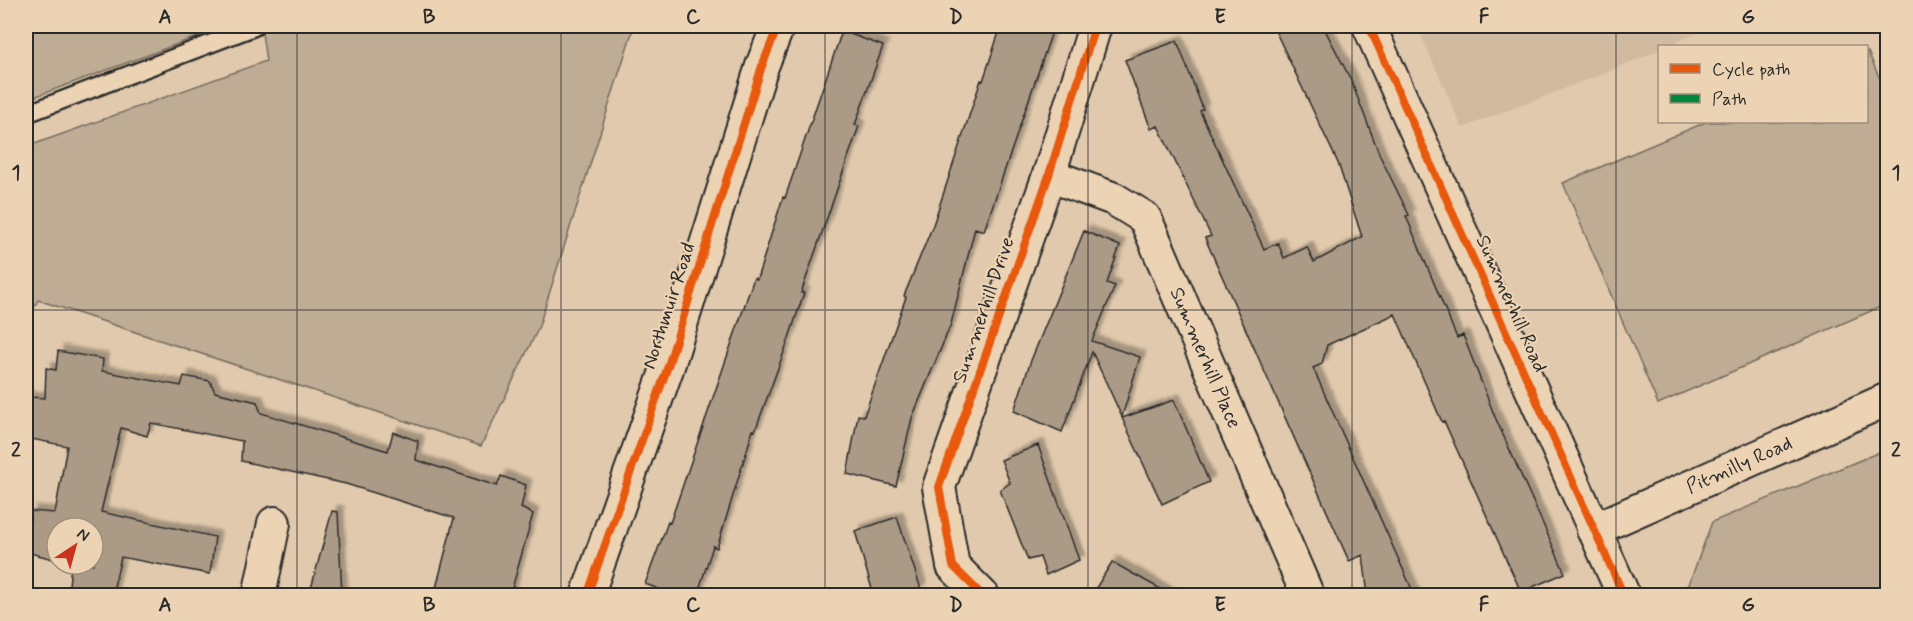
<svg xmlns="http://www.w3.org/2000/svg" width="1913" height="621" viewBox="0 0 1913 621" font-family="Mynerve,sans-serif">
<style>
.built{fill:#d0bba1}
.green{fill:#bfac94;stroke:#756c60;stroke-width:1.5}
.building{fill:#ab9a86;stroke:#2b2b2b;stroke-width:1.5;filter:url(#shadow)}
.lines{fill:none;stroke-linecap:round;stroke-linejoin:round}
.service-casing{stroke:#2b2b2b;stroke-width:21}
.minor-casing{stroke:#2b2b2b;stroke-width:36}
.service{stroke:#ecd3b4;stroke-width:16}
.minor{stroke:#ecd3b4;stroke-width:32}
.quiet{stroke:#00873e;stroke-width:6;stroke-dasharray:12 6;stroke-linecap:butt}
.cycleway-casing{stroke:#ecd3b4;stroke-width:11}
.cycleway{stroke:#e8590c;stroke-width:8}
.grid{fill:none;stroke:#2b2b2b;stroke-width:1.5;stroke-opacity:0.55}
.labels{text-anchor:middle;dominant-baseline:central;stroke-width:4.5;stroke-linejoin:round;paint-order:stroke}
.street-label{font-size:20px;fill:#2b2b2b;stroke:#ecd3b4}
.neatline{fill:none;stroke:#2b2b2b;stroke-width:2}
.grid-label{font-size:20px;text-anchor:middle;font-weight:bold;fill:#2b2b2b}
</style>
<defs>
<filter id="shadow"><feDropShadow dx="5.5" dy="-5.5" stdDeviation="1.5" flood-color="#0004"/></filter>
</defs>
<rect width="100%" height="100%" fill="#e0c9ac"/>
<filter id="ink" filterUnits="userSpaceOnUse"><feTurbulence type="fractalNoise" baseFrequency=".0167" numOctaves="2"/><feDisplacementMap in="SourceGraphic" scale="12" xChannelSelector="R" yChannelSelector="G"/><feConvolveMatrix kernelMatrix="1 2 1 2 8 2 1 2 1" color-interpolation-filters="sRGB"/></filter>
<g filter="url(#ink)">
<!-- built -->
<path class="built" d="M1417,26H1714L1667,46H1660L1659,50L1610,71L1462,128Z"/>
<!-- green -->
<path class="green" d="M26,26H226L26,100Z
M261,26H634L538,329L481,446L38,300L26,324V147L266,61Z
M1867,52H1868L1887,95V304L1658,404L1563,183L1706,122H1866Z
M1887,449V595H1685L1712,522Z"/>
<!-- building -->
<path class="building" d="M1001,26H1054L984,231L975,228L951,324L912,418L896,486L847,474L858,415L864,416L906,297L904,296L933,225L981,80L983,81Z
M1273,26H1323L1351,80L1380,156L1409,215L1406,216L1457,338L1463,335L1495,417L1565,573L1521,592L1444,421L1442,422L1395,314L1327,345L1322,364L1313,368L1415,596H1368L1363,555L1349,561L1205,238L1211,236L1158,126L1151,129L1125,60L1177,41L1203,109L1200,111L1264,249L1278,243L1284,258L1307,247L1314,262L1362,237L1338,163Z
M842,31L883,46L855,125L859,126L801,293H804L788,341L755,431L753,430L717,548L713,546L697,596H678L645,584L668,522L670,523L754,278L757,279L783,197L785,198Z
M1084,231L1120,246L1107,283L1115,286L1092,341L1140,357L1122,417L1092,352L1062,432L1014,411L1030,363Z
M58,351L103,359L102,371L181,386L184,376L210,381L215,392L257,402L261,413L388,451L393,432L418,441L416,460L497,486L501,476L526,485L521,508L533,514L510,596H434L454,518L346,484L241,461L242,441L151,423L147,436L121,428L101,512L215,537L210,574L121,557L112,595L69,586L71,564H93V528H57V560L26,552L31,511L55,513L67,446L26,438L28,397L45,398L46,368L56,370Z
M1174,400L1209,482L1162,504L1122,418Z
M1038,445L1079,560L1046,575L1040,557L1028,560L1000,490L1010,483L1001,460Z
M332,511L338,512L342,596H309Z
M897,517L921,589L900,596H874L855,531Z
M1112,562L1173,596H1091Z"/>
<g class="lines">
<defs>
<path id="service" d="M26,114L254,27"/>
<g id="minor">
<path d="M1369,26L1624,596"/>
<path id="s1" d="M1049,175L1114,199L1145,218L1308,596"/>
<path id="s2" d="M1593,530L1888,399"/>
<path d="M259,596L274,523"/>
<path d="M587,596L668,366L762,66L778,26"/>
<path d="M983,596L953,566L939,487L1049,175L1095,26"/>
</g>
</defs>
<!-- service casing -->
<use href="#service" class="service-casing"/>
<!-- minor casing -->
<use href="#minor" class="minor-casing"/>
<!-- service -->
<use href="#service" class="service"/>
<!-- minor -->
<use href="#minor" class="minor"/>
<!-- quiet -->
<path class="quiet" d="M254,27L261,26"/>
<defs>
<path id="cycleway" d="M1369,26L1624,596
M587,596L668,366L762,66L778,26
M983,596L953,566L939,487L1049,175L1095,26"/>
</defs>
<!-- cycleway casing -->
<use href="#cycleway" class="cycleway-casing"/>
<!-- cycleway -->
<use href="#cycleway" class="cycleway"/>
</g>
</g>
<!-- grid -->
<path class="grid" d="M297,26V596M561,26V596M825,26V596M1088,26V596M1352,26V596M1616,26V596M26,310H1888"/>
<g class="labels">
<!-- street labels -->
<g class="street-label">
<text transform="translate(1511 304) rotate(66)">Summerhill Road</text>
<text transform="translate(669 306) rotate(-72)">Northmuir Road</text>
<text transform="translate(984 310) rotate(-71)">Summerhill Drive</text>
<text stroke="none"><textPath href="#s1" startOffset="258">Summerhill Place</textPath></text>
<text stroke="none"><textPath href="#s2" startOffset="160">Pitmilly Road</textPath></text>
</g>
</g>
<!-- margin -->
<rect width="1913" height="621" fill="none" stroke="#ecd3b4" stroke-width="66"/>
<!-- legend -->
<rect x="1658" y="45" width="210" height="78" fill="#ecd3b4" stroke="#9f907d" stroke-width="1.5"/>
<rect x="1670" y="64" width="30" height="9" fill="#e8590c" stroke="#9f907d" stroke-width="1.5"/>
<text x="1712" y="75" font-size="18" fill="#2b2b2b">Cycle path</text>
<rect x="1670" y="94" width="30" height="9" fill="#00873e" stroke="#9f907d" stroke-width="1.5"/>
<text x="1712" y="105" font-size="18" fill="#2b2b2b">Path</text>
<!-- north arrow -->
<g transform="translate(75 546) rotate(36)"><circle r="28" fill="#ecd3b4" stroke="#9f907d" stroke-width="1.5"/>
<path d="M0-4.5L10 22L0 15L-10 22Z" fill="#c8321e"/>
<text y="-9" font-size="16" font-weight="bold" text-anchor="middle" fill="#2b2b2b">N</text>
</g>
<rect x="33" y="33" width="1847" height="555" class="neatline"/>
<g class="grid-label">
<text x="165" y="23">A</text>
<text x="429" y="23">B</text>
<text x="693" y="23">C</text>
<text x="956" y="23">D</text>
<text x="1220" y="23">E</text>
<text x="1484" y="23">F</text>
<text x="1748" y="23">G</text>
<text x="16" y="179">1</text>
<text x="1896" y="179">1</text>
<text x="16" y="456">2</text>
<text x="1896" y="456">2</text>
<text x="165" y="611">A</text>
<text x="429" y="611">B</text>
<text x="693" y="611">C</text>
<text x="956" y="611">D</text>
<text x="1220" y="611">E</text>
<text x="1484" y="611">F</text>
<text x="1748" y="611">G</text>
</g>
</svg>
